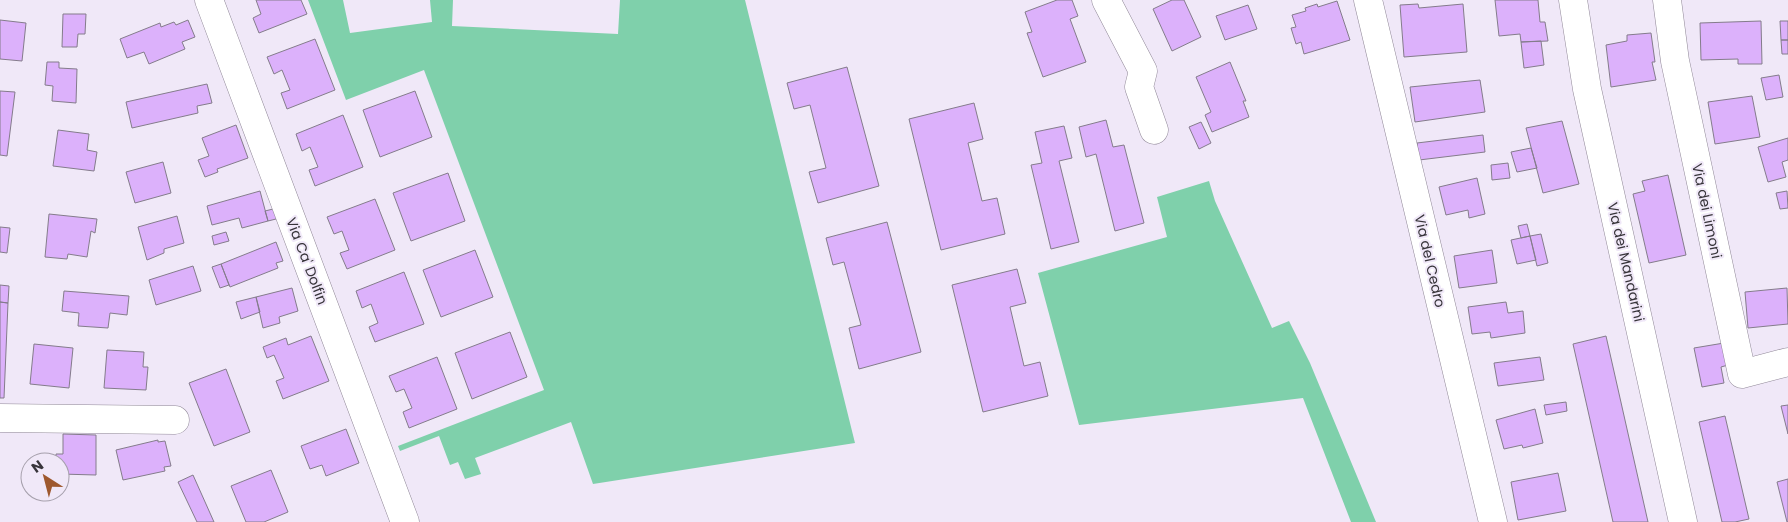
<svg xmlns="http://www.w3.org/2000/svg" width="1788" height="522" viewBox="0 0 1788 522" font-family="Poppins,sans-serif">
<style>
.green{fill:#7fd0ab}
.building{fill:#dcb1fb;stroke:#847c8b}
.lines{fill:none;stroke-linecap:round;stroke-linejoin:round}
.minor-casing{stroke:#908897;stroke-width:29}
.minor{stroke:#fff;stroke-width:28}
.labels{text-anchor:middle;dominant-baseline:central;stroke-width:4;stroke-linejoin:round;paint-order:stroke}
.street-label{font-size:14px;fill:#37343a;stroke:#f0e8f8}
</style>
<rect width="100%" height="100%" fill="#f0e8f8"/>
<!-- green -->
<path class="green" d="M308,0H343L350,33L432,22L430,0H453L452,26L618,34L620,0H745L855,443L593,484L571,422L475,458L481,474L465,479L458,462L450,465L439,436L400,451L398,446L544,390L424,70L346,100Z
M1209,181L1215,201L1272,328L1289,321L1310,363L1376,522H1351L1303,398L1079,425L1038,273L1167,237L1157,197Z"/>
<!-- building -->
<path class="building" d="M256,0H301L307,14L259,33L253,18L261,14Z
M1057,0H1072L1078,16L1070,19L1086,62L1043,77L1027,33L1032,32L1025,12Z
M1172,0H1184L1201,37L1172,51L1153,9Z
M1495,0H1538L1540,22H1545L1548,41L1521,42L1520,34L1499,36Z
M1337,1L1350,40L1304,54L1301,42L1296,44L1291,28L1296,27L1292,15L1306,11L1305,8L1317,4L1318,7Z
M1418,4L1419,8L1463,4L1467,52L1404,57L1400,5Z
M1248,5L1257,29L1225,40L1216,16Z
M63,14H86L85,34H78L77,47H62Z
M0,20L26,23L22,61L0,59Z
M188,20L195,37L182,42L185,49L149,64L144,52L127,58L120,39L160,23L161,27L174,22L176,25Z
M1761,21L1762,64H1738V59L1701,60L1700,23Z
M1780,21H1788V40H1781Z
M1651,33L1655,62H1652L1656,80L1611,87L1606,45L1627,41V35Z
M315,39L335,90L287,109L281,93L290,90L282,70L274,74L267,57Z
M1781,40H1788V54H1782Z
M1541,41L1544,65L1524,68L1521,42Z
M47,62H59V68L77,69L76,103L52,101L53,86L45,85Z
M1230,62L1246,101H1243L1249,117L1212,132L1205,115L1211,112L1196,77Z
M847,67L879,186L818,203L809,172L826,168L810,105L794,109L787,83Z
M1779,75L1783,97L1766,100L1761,78Z
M1480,80L1485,112L1415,122L1410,87Z
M207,84L212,103L197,106L198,113L132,128L126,102Z
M0,91L15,92L7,156L0,155Z
M415,91L432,137L380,157L363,110Z
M1752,96L1760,137L1715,144L1708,102Z
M974,103L983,139L968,143L982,201L997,198L1005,234L941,250L909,119Z
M343,115L363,167L315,186L309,170L318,167L310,147L302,151L296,134Z
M1106,120L1113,147L1124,145L1144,223L1115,231L1096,154L1086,157L1079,127Z
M1562,121L1579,184L1543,193L1526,128Z
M1201,122L1211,143L1199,149L1189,127Z
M236,125L248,158L217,169L218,172L205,177L198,160L209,156L202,138Z
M1064,126L1072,158L1059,161L1079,242L1051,249L1031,165L1042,163L1035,132Z
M58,130L89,134L87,150L97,152L94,171L53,166Z
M1483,135L1485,152L1419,160L1417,143Z
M1788,138V160L1782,162L1786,177L1768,182L1758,147Z
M1531,148L1537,168L1517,172L1511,152Z
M163,162L171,193L135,203L126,172Z
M1508,163L1510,178L1492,180L1491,165Z
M448,173L465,221L411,241L393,193Z
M1668,175L1686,255L1649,263L1633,194L1645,191L1642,181Z
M1477,178L1485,214L1469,218L1468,210L1446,215L1439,187Z
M260,191L268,221L242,228L239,218L212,225L207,206Z
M1787,191L1788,208L1780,209L1776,193Z
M375,199L395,250L347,269L340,253L349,250L342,231L334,234L327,217Z
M277,208L280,218L268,221L265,211Z
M49,214L97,219L95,233L91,231L87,257L68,254L67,259L45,257Z
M177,216L184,243L164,249V253L147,260L138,227Z
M887,222L921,352L859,369L849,328L861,325L844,262L833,265L826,238Z
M1527,224L1530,236L1521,238L1518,226Z
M0,227L10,228L7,253L0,252Z
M226,232L229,241L214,245L212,236Z
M1541,234L1548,263L1537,266L1530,236Z
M1530,236L1536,260L1517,264L1511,240Z
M276,242L283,261L276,263L278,268L230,287L221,264Z
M475,250L493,297L441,317L423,270Z
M1492,250L1497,283L1459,288L1454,256Z
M221,264L229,285L220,288L212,267Z
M193,266L201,291L156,305L149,280Z
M1017,269L1026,303L1010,307L1024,366L1040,362L1048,396L983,412L952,285Z
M404,272L424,324L375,342L369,327L378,323L371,304L362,308L356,291Z
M0,285L9,286L8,303L0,302Z
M292,288L298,311L279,317L280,323L263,328L256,297Z
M1787,288L1788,324L1748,328L1745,292Z
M64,291L129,296L127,315L110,313L108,328L78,326L79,313L62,311Z
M256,297L260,312L241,319L236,302Z
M0,302L8,303L4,398H0Z
M1506,302L1508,313L1523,311L1525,333L1491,338L1490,332L1472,334L1468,307Z
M510,332L527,377L472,399L455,353Z
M311,336L329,381L283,399L276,381L284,378L274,355L267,358L263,347L286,338L288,345Z
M1606,336L1648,522H1613L1573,344Z
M1724,343L1728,365L1721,367L1724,383L1702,387L1694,348Z
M34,344L73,348L69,388L30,384Z
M107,350L144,352L143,367H148L146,390L104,388Z
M437,357L457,409L409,428L403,412L412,408L404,389L396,392L389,376Z
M1540,357L1544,380L1498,386L1494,363Z
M226,369L250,432L214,446L189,383Z
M1566,402L1567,411L1546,415L1544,405Z
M1788,405V434L1781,406Z
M1535,409L1543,443L1523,448L1522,445L1504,449L1496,420Z
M1725,416L1749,519L1735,522H1722L1699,422Z
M346,429L359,463L326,476L322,465L310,469L301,446Z
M63,434L96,435V475L60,474V462H56V454H63Z
M158,440V442L165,441L171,466L164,467L165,471L123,480L116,450Z
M271,470L288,512L264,522H246L231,486Z
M1558,473L1566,511L1518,520L1511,482Z
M193,475L214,522H197L178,482Z
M1788,479V522H1787L1777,482Z"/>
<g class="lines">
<defs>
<path id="minor" d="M209,0L405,522
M1106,0L1143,71L1139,87L1154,130
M1368,0L1493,522
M1573,0L1587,89L1683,522
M1667,0L1675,61L1742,374L1788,362
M0,418L175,420"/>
</defs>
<!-- minor casing -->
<use href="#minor" class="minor-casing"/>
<!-- minor -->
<use href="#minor" class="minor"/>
</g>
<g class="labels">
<!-- street labels -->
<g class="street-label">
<text transform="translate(1707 211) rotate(78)">Via dei Limoni</text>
<text transform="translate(307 261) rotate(69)">Via Ca' Dolfin</text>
<text transform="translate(1430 261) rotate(77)">Via del Cedro</text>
<text transform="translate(1626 262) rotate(77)">Via dei Mandarini</text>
</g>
</g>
<!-- north arrow -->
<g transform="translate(45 477) rotate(324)"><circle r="24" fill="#f0e8f8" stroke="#a6a0ac"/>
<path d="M0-4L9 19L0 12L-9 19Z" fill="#9e582e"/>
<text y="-8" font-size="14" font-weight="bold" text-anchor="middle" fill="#37343a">N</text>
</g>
</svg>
